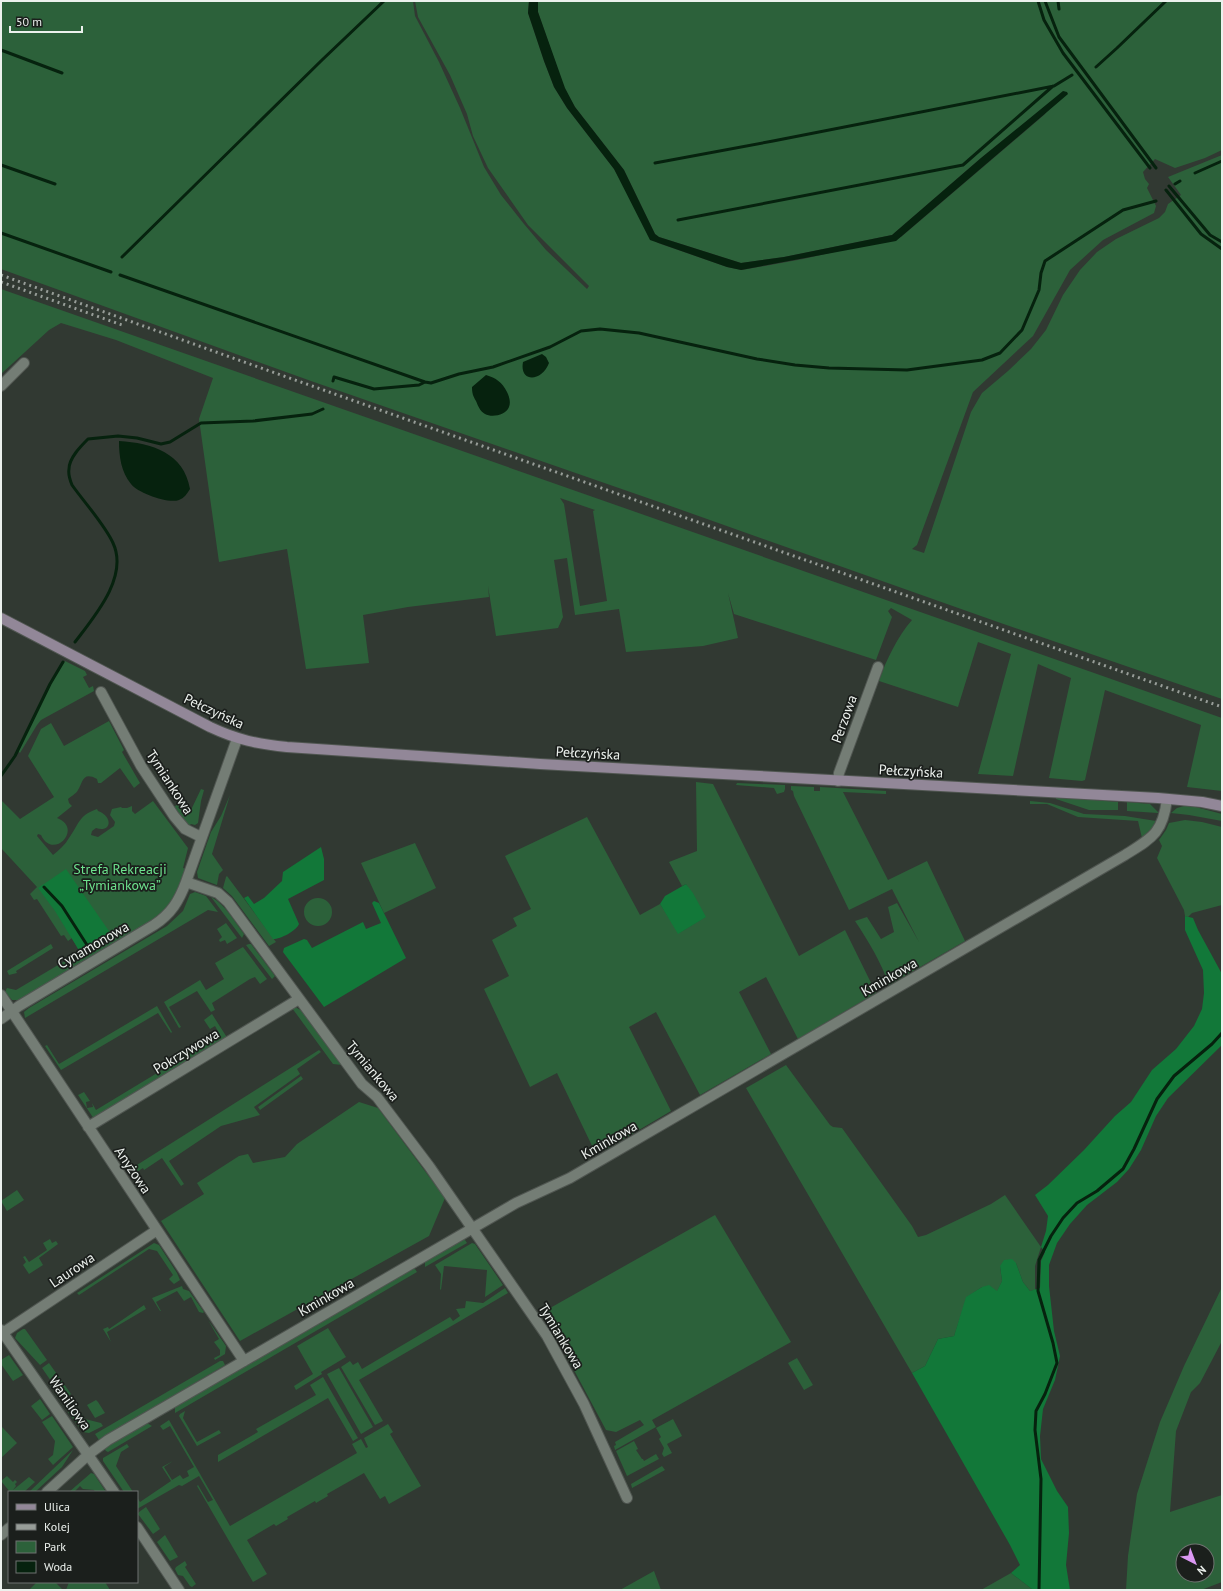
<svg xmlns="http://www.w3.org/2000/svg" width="1223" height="1591" viewBox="0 0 1223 1591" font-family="'PT Sans',sans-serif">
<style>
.green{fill:#2c613a;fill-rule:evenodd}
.forest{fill:#127839}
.water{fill:#06220e}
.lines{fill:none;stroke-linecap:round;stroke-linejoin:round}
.stream{stroke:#06220e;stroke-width:3}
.minor-casing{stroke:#505651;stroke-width:12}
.secondary-casing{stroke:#505651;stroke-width:12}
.minor{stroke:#747d75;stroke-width:10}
.secondary{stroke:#928798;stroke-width:10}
.rail{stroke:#979d98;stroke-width:3;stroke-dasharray:2 4;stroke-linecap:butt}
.labels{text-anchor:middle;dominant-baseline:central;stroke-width:3.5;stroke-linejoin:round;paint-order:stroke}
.street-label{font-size:14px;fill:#ecf1ed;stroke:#1b1f1c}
.park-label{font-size:14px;fill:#6de28d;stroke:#1b1f1c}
</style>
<rect width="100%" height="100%" fill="#313932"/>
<!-- green -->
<path class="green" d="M1,1H413L415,16L439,62L460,108L484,167L501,195L524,224L546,250L587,289L589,286L528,225L488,168L473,136L467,114L450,75L418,17L415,1H529L528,13L544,61L554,87L567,108L614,169L654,240L658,243L727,267L742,270L803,259L901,237L1044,115L1065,91L981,158L892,235L784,257L741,263L659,237L655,234L624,170L575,107L564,88L538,12V1H1222V150L1205,158L1175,168L1155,159L1143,172L1145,179L1149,184L1147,188L1156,206L1154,213L1103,240L1070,270L1033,336L973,392L917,545L912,549L924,553L971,412L982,393L1008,371L1031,349L1046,330L1063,295L1080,270L1097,252L1116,239L1159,218L1165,212L1168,204L1181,195L1168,177L1222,155V699L995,621L662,503L311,381L1,269Z
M1,289L1222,718V791L1187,787L1201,725L1105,690L1085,780L1082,781L1049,778L1071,678L1038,664L1013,776L978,774L1011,654L978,642L958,707L879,681C886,660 898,636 912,620L891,608L888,611L892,617L876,660L734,614L728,593L738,638L703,646L626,652L619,609L575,615L567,558L554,560L563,617L558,628L496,636L488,586L489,597L408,607L363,615L369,663L306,669L287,549L219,562L199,419L213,378L116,340L61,323L49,330L1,374ZM560,498L595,510L593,511L607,601L580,606L564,504Z
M65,661L85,671L87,675L83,677L89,688L93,686L94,691L41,720L37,725L20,753L18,751L50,685Z
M109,721L124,750L122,752L140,783L134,788L120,768L101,783H98L97,779C82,771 83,783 78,790C76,794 71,796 68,799L69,803L72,806L57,818C84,828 53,861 41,835L38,834L37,836L53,855C59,850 65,845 69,838C79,824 79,815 97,809L98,811C113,816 112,833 96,828L92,831L91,835L98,837L114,826L115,822L110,815L112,809L121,807L122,808H127L132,806V811L135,814L153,801L188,848L183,868L186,869C177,892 173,904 153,920L19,1000H12L5,992L7,988L16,990L80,952L72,938L68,941L64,935L61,936L37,899L34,900L30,894L37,887L1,848V800L20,819L54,797L28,756L41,729L51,723L64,746Z
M696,782L713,784L799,956L845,930L876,993L798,1039L766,977L739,992L771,1054L700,1095L656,1012L629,1027L671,1111L605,1150L601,1148L595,1152L557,1073L530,1087L484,989L509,976L492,940L517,926L513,918L531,909L505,856L587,817L640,915L660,904L679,933L705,917L686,884L682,886L669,862L697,851Z
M737,783L785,785V789L784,792L777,794L774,788L736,785Z
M791,786L814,787V791H820V787L886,791V794L843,792L888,880L927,861L965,941L889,985C881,962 869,942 855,921L867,917L881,939L894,932L888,907L897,903L919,942L892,889L849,910L794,796L793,791L791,790Z
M201,789L204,790L201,801L198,823L195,825L191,824L189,826L173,807L177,805L191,810Z
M230,795L212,854L223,870L219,874L217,885L198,878L197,872L211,832L221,816Z
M1056,797L1118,802V810H1089L1056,799Z
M1030,801L1050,803L1084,814L1125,816L1156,821L1152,828L1142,838L1138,821L1078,817L1047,804H1030Z
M1127,802L1150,804L1159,813L1127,811Z
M1188,805L1222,814V821L1189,815L1171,813L1177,808Z
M1185,820L1202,822L1222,827V905L1192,913L1188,917L1185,916L1184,910L1157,858L1162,846L1159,840L1166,830L1169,823Z
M415,843L436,888L384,913L361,863Z
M227,876L276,942L269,946L232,896L223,888L226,877Z
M195,892L206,896L218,912L208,910L25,1018L24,1012L29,1008L167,926L183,911L190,894Z
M211,897C225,904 234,921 244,934L242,938Z
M304 912a14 14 0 1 1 28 0a14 14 0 1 1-28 0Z
M226,923L237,938L227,944L225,940L220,942L219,940L222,937L217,929Z
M51,944L53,948L16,971L17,973L9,975L7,971Z
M249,944H251L275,976L272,979L246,945Z
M243,947L267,979L260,984L255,977L250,979L212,1003L215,1010L211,1012L197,991L169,1007L181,1027L179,1028L164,1002L200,980L206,990L224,979L215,963Z
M157,1006L172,1032L171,1033L158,1013L61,1070L45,1046L47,1045L59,1064Z
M292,1008H297L302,1011L342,1065L333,1064Z
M212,1014L228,1039L94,1119L78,1095L84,1092L90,1101L86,1102L87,1108L93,1107L92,1103L96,1110L220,1035L215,1026L210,1029L204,1020Z
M319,1050L321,1052L297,1069L300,1074L254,1107L260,1115L221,1126L169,1161L184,1184L181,1186L162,1158L144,1170L143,1168L132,1175L129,1170Z
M786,1065L830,1125L833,1127L842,1128L912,1226L918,1237L926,1235L991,1204L1005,1195L1041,1247L1035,1266V1290L1030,1291L1023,1282L1016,1263L1000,1266L1002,1281L997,1292L982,1287L967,1297L954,1336L938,1339L925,1366L912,1373L746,1088Z
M301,1076L303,1079L260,1110L258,1107Z
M359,1102L378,1108L445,1198L429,1236L240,1341L161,1221L204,1194L197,1183L239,1156L248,1154L253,1163L285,1157L297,1144Z
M17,1190L24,1200L7,1211L1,1201Z
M715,1215L791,1342L652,1420L656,1427L615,1450L614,1446L616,1445L615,1442L644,1425L640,1420L616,1432L606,1430L543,1312Z
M463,1237L467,1243L425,1267V1261Z
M50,1239L52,1243L56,1241L58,1244L39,1258L43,1265L29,1274L23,1265L26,1262L23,1257L25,1256L29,1262L47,1250L43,1243Z
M154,1243L159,1245L177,1273L180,1280L174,1284L169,1279L173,1275L157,1251L149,1249L79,1295L77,1293Z
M472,1243L475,1244L503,1285L485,1297L487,1270L444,1266L441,1290L440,1289L441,1274L435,1265Z
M410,1269H415L417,1272L175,1413V1406Z
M182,1286L183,1289L189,1291L204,1312L203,1313L199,1312L191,1297L184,1301L177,1291L156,1302L161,1311H160L152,1298Z
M1222,1287V1341L1200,1383L1191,1392L1176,1431L1170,1512L1222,1495V1582L1201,1590H1126L1128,1556L1137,1494L1160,1422L1184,1366ZM1183,1551H1207V1575H1183Z
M505,1288L508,1293L359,1380L383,1421L375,1425L341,1367L350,1361L353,1365L358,1362L362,1369L450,1317L453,1321L460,1316L456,1309L465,1308L466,1301L483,1303Z
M144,1305L146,1309L107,1332L111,1342L103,1329L108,1327L109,1329Z
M208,1320L226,1346L225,1354L215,1360L214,1358L220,1355V1350L214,1342L219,1339Z
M328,1328L346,1357L321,1372L322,1374L296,1390L294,1386L313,1374L297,1346Z
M23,1329H25L47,1360L40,1365L15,1338L17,1333Z
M9,1355L23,1375L13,1381L1,1364V1360Z
M797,1358L813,1385L804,1390L788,1363Z
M220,1361H223L225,1365L99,1440L95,1434Z
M49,1363L71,1394L62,1400L56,1395L51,1381L42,1368Z
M339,1368L373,1427L361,1434L327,1374Z
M323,1377L358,1438L353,1441L328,1398L218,1462V1455L258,1432L256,1429L316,1395L310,1385Z
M40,1399L50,1414L42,1420L31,1406Z
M96,1400L98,1402L105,1413L95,1418L87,1405Z
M75,1405L85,1419L101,1423L103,1426L89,1433L83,1432L68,1412L69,1410Z
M185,1411L183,1418L197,1442L219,1430L221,1433L197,1446L179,1416L180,1414Z
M52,1416L73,1447L53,1465L48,1459L53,1455L55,1441L42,1422Z
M673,1419L682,1436L667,1444L672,1453L664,1457L662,1454L664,1448L659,1439L661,1437L656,1428Z
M169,1420L230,1526L357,1453L352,1444L361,1439L366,1448L368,1447L364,1438L388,1424L393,1432L390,1434L421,1486L389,1504L385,1496L380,1499L364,1473L327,1494L328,1496L316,1503L315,1501L287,1517L288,1519L276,1526L274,1524L247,1540L267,1574L253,1582L197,1486L198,1485L208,1502L213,1500L199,1476L182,1486L179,1485L137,1509V1497L140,1502L171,1481L162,1467L173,1461L164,1467L172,1480L180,1475L183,1479L189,1476L187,1471L194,1467L170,1426L163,1430L160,1426Z
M147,1423L152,1426L108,1452L106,1451L103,1447Z
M2,1427L17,1443L1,1458V1428Z
M634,1441L638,1449L636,1450L642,1459H643L644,1461L656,1454L659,1459L627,1476L616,1451Z
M127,1444L129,1447L121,1452L116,1466L133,1492H124L103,1461V1458Z
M73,1450L62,1467L35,1492H29Z
M662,1466L665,1470L632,1488L631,1484Z
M91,1473L94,1474L106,1492H95L94,1490L83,1489L80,1486L74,1492H69Z
M7,1476L13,1482L15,1480L17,1482L15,1484L16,1486L13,1490L29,1477L35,1482L24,1492H10L1,1481Z
M146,1507L160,1529L153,1534L138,1514L139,1512Z
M165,1535L178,1557L170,1561L157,1542Z
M185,1561L187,1565L185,1567L196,1584L192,1587L190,1586L183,1576L178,1575L175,1569L176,1567Z
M654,1571L661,1590H620Z
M1011,1573L1033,1590H981Z
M37,1582H55L63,1590H29Z
M69,1582H105L110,1590H66Z"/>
<!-- forest -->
<path class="forest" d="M321,847L324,859V880L288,899L299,924C296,931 281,939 273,939L244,898L248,896L254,904L264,898L282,881L283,872Z
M66,869L111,934L80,952L55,911L38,888Z
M686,884L693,893L706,917L678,934L660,904L665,896Z
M374,901L379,903L406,958L324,1007L283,952L284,948L304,939L307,940L312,948L363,922L366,929L381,923L372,903Z
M1185,916L1193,918L1198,930L1222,974V1045L1168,1098L1156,1116L1141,1150L1129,1169L1117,1182L1087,1205L1070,1224L1057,1243L1049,1265V1286L1054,1331L1060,1356L1055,1380L1043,1409L1040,1436L1041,1459L1057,1491L1068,1507L1069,1533L1066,1565L1070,1590H1033L1011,1573L1020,1565L1010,1545L912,1373L925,1366L938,1339L954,1336L966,1297L982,1287L989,1285L997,1291L1002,1281L1000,1266L1004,1260L1012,1259L1016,1263L1023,1282L1030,1291L1040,1288L1041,1261L1045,1252L1041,1247L1046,1231L1048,1216L1035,1195L1048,1185L1084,1150L1115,1116L1131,1102L1152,1070L1176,1049L1194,1026L1202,1009L1204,993L1203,970L1185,930Z"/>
<!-- water -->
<path class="water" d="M529,1H538V12L565,88L575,107L624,170L655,234L659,237L741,263L784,257L892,235L981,158L1063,91L1067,92L1068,94L896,241L741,270L727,267L650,240L614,169L567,108L554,87L544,61L528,13Z
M542,354L546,357L549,363C542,382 519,383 523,362Z
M486,375C496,378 502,382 507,392C509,396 511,402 509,407C506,415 492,418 485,414C480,411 478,406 476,401C473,396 472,393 472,387Z
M119,441C152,443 184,453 190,489C187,494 184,498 179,500C168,504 138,493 131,484C121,472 119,456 119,441Z"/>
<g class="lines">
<!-- stream -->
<path class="stream" d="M1038,1L1044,20L1063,53L1150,168
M1045,1L1059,37L1156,168
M1058,1L1059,9
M1,50L62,73
M1096,67L1117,48L1166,1
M655,163L773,141L1054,86L1072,75
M1,165L55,184
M1195,173L1222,161
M1175,184L1180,181
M1169,186L1210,235L1222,242
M1166,190L1201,234L1222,249
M678,220L963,165L1053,86
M1,233L111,272
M122,257L322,60L384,1
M120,275L425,382L431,383L459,374L493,367L550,347L581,331L600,329L639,333L757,359L795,365L829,368L907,370L982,360L1000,353L1022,330L1039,290L1041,273L1045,261L1123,210L1156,201
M333,381L334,377L374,389L419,385L425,382
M75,642C94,617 129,577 113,543C105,525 84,502 72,485C70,480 68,474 69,469C69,458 81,446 88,439L118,436L137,438L161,444L170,442L201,423L253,421L312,414L323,409
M1,776L15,756L50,684L63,662
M44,887L62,906L87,945
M1039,1590L1041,1479L1035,1430L1036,1411L1045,1394L1057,1363L1053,1343L1038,1291L1039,1260L1051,1236L1063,1218L1077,1203L1097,1191L1123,1169L1134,1149L1157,1099L1174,1076L1212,1044L1222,1033"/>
<defs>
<path id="minor" d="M1,386L24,363
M101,692L141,766L174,816L185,829L201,837
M838,781L839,773L878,667
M186,882L218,893L228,902L362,1084L377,1097L429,1166L547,1336L584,1404L627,1498
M1,995L244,1361
M1,1019L19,1006L154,925C171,914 179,901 186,882L237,739
M88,1127L299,999
M1,1330L114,1492
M1,1334L157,1230
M47,1492L89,1454L108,1440L473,1228L516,1203L570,1178L1125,855C1152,838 1163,833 1167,799
M137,1527L179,1590
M1,1535L9,1528"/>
<path id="secondary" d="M1,618L210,727C238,740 257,744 287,747L540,764L1158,798L1202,802L1222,806"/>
</defs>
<!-- minor casing -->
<use href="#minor" class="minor-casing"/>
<!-- secondary casing -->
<use href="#secondary" class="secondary-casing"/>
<!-- minor -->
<use href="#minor" class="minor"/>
<!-- secondary -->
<use href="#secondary" class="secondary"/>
<!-- rail -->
<path class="rail" d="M1,275L230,357L1222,707
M1,282L122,325"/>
</g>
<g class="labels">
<!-- street labels -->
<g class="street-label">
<text transform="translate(214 711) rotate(25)">Pełczyńska</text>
<text transform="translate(844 719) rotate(-70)">Perzowa</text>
<text transform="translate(588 753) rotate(3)">Pełczyńska</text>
<text transform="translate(911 771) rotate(3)">Pełczyńska</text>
<text transform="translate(170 782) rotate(57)">Tymiankowa</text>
<text transform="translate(93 945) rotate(-30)">Cynamonowa</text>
<text transform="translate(889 977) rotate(-30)">Kminkowa</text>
<text transform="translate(186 1051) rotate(-31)">Pokrzywowa</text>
<text transform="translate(373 1071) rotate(50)">Tymiankowa</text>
<text transform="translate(609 1140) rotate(-30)">Kminkowa</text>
<text transform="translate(133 1170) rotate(56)">Anyżowa</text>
<text transform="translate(72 1270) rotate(-34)">Laurowa</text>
<text transform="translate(326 1297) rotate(-30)">Kminkowa</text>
<text transform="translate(561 1336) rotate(59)">Tymiankowa</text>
<text transform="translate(70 1403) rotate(55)">Waniliowa</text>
</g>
<!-- park labels -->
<g class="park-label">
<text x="120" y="869">Strefa Rekreacji<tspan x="120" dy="16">„Tymiankowa”</tspan></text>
</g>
</g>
<!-- border -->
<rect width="1223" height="1591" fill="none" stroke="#ecf1ed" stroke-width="4"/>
<!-- legend -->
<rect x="8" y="1491" width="130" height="92" fill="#1b1f1c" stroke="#6f7370"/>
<rect x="16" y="1504" width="20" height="6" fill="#928798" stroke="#6f7370"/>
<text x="44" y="1511" font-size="12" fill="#ecf1ed">Ulica</text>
<rect x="16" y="1524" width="20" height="6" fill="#979d98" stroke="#6f7370"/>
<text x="44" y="1531" font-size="12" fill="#ecf1ed">Kolej</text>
<rect x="16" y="1541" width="20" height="12" fill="#2c613a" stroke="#6f7370"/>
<text x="44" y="1551" font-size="12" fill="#ecf1ed">Park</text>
<rect x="16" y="1561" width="20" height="12" fill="#06220e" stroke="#6f7370"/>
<text x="44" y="1571" font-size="12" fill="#ecf1ed">Woda</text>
<!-- north arrow -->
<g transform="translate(1195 1563) rotate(138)"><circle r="19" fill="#1b1f1c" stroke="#6f7370"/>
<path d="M0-3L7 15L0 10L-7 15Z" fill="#dc99f4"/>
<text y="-6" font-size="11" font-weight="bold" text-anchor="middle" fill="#ecf1ed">N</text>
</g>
<!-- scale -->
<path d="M10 26v6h72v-6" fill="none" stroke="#ecf1ed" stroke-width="2"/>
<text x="16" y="26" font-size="12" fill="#ecf1ed" stroke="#1b1f1c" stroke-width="3" paint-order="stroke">50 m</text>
</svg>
